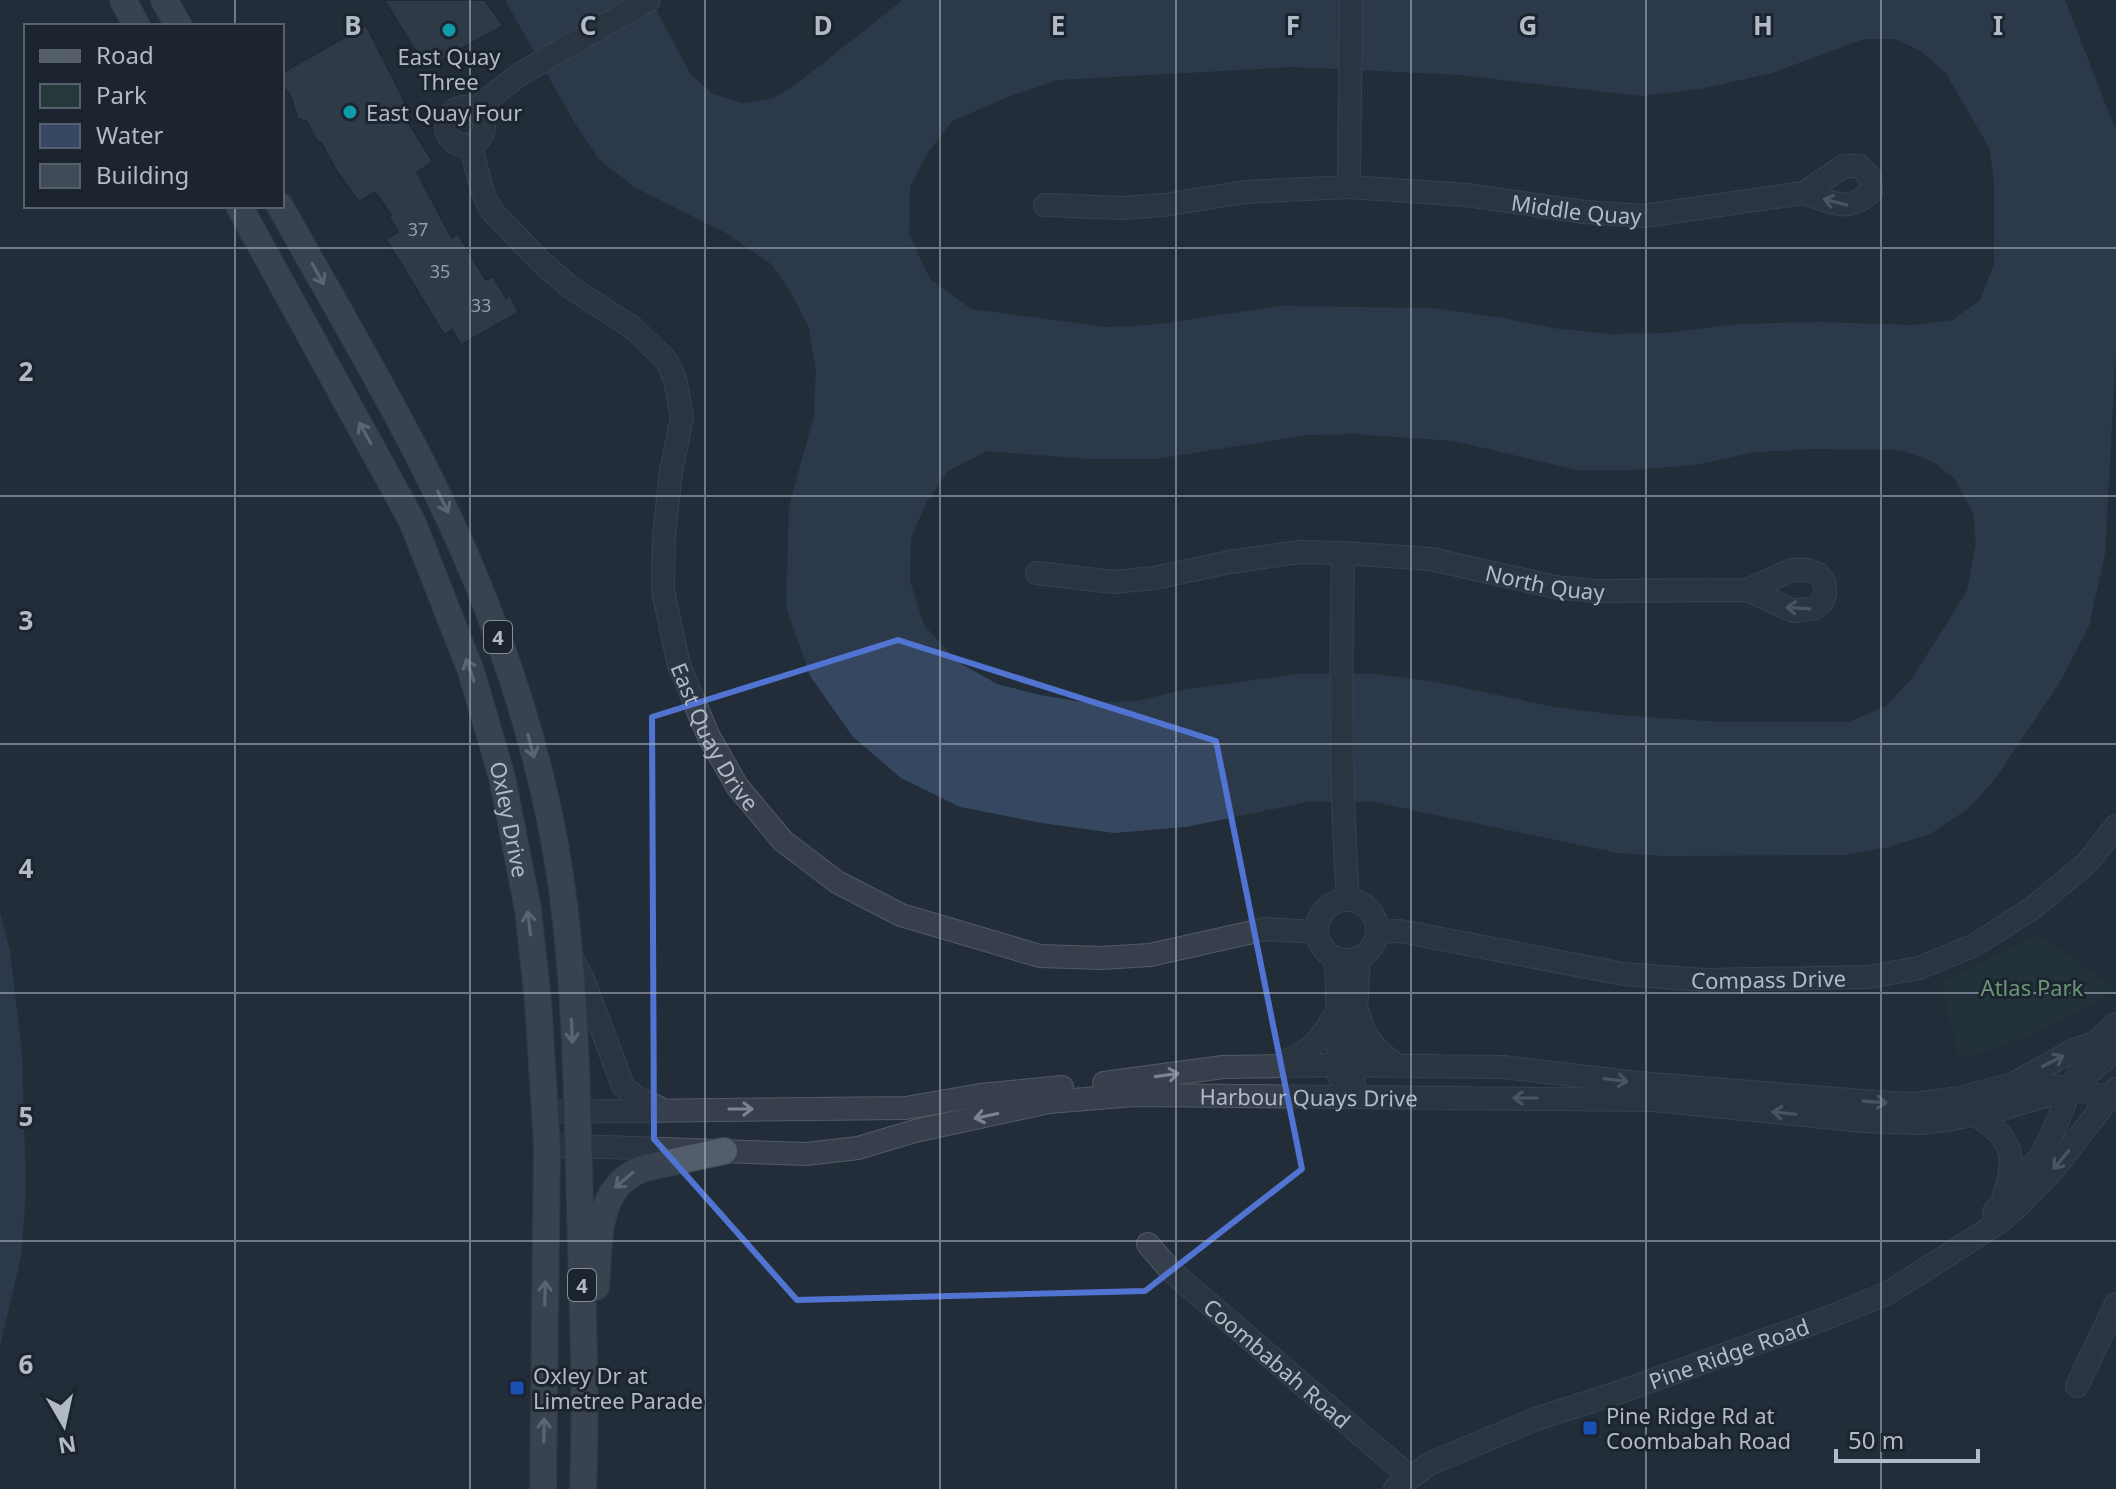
<svg xmlns="http://www.w3.org/2000/svg" width="2116" height="1489" viewBox="0 0 2116 1489" font-family="'Noto Sans',sans-serif">
<style>
.green{fill:#25393b}
.water{fill:#364861;fill-rule:evenodd}
.building{fill:#3f4b59;stroke:#1e2631;stroke-width:2}
.lines{fill:none;stroke-linecap:round;stroke-linejoin:round}
.minor-casing{stroke:#515a65;stroke-width:24}
.major-casing{stroke:#3f4853;stroke-width:28}
.minor{stroke:#363f4b;stroke-width:22}
.major{stroke:#545e6b;stroke-width:26}
.oneway{stroke:#7a838f}
.oneway2{stroke:#9ea8b4}
.marked{fill:none;stroke:#5174d2;stroke-width:6;stroke-linejoin:round}
.grid{fill:none;stroke:#b1bac6;stroke-width:2;stroke-opacity:0.55}
.culture-dot{fill:#0f9aa8;stroke:#1c242f;stroke-width:3}
.transit-dot{fill:#1a4fb4;stroke:#1c242f;stroke-width:3}
.labels{text-anchor:middle;dominant-baseline:central;stroke-width:6;stroke-linejoin:round;paint-order:stroke}
.number-label{font-size:18px;fill:#949eab}
.shield{fill:#1c242f;stroke:#848d99;stroke-width:2}
.shield-label{font-size:20px;font-weight:bold;fill:#b1bac6}
.poi-label{font-size:22px;fill:#b1bac6;stroke:#1c242f;text-anchor:start}
.street-label{font-size:22px;fill:#b1bac6;stroke:#1c242f}
.park-label{font-size:22px;fill:#699773;stroke:#1c242f}
.grid-label{font-size:26px;text-anchor:middle;font-weight:bold;fill:#b1bac6;stroke:#1c242f;stroke-width:6;stroke-linejoin:round;paint-order:stroke}
</style>
<rect width="100%" height="100%" fill="#232d3a"/>
<!-- green -->
<path class="green" d="M2038,934L2114,989C2064,1022 2017,1043 1959,1059L1942,981L1981,964Z"/>
<!-- water -->
<path class="water" d="M505,0H651L691,75L713,94L743,103L774,98L795,85L903,0H2065L2116,131V351L2105,554L2089,626L2060,682L1995,779L1969,808L1930,834L1888,847L1845,855L1664,856L1618,853L1374,802H1307L1186,827L1114,833L1042,823L960,807L901,778L853,737L810,676L786,606L789,506L814,416L816,370L809,328L792,294L771,264L726,233L634,187L599,159L574,122ZM1864,39H1895L1921,51L1945,72L1989,147L1994,179V264L1980,300L1953,320L1914,325L1820,322L1739,324L1664,333L1609,334L1552,328L1503,318L1431,308L1281,306L1152,325L1105,327L971,309L930,279L909,234L910,187L928,152L952,121L1005,98L1058,80L1294,67L1460,75L1641,96L1701,89L1772,73ZM1354,434L1454,441L1577,470H1632L1695,465L1756,452L1815,449L1900,450L1932,461L1955,479L1973,513L1976,544L1967,591L1913,677L1886,706L1849,722H1721L1618,715L1554,707L1436,682L1375,674H1298L1182,690L1138,701L1088,703L1040,695L997,684L958,662L924,625L910,581L911,537L927,501L948,471L987,451L1089,459H1156L1307,435Z
M0,912L10,951L22,1053L26,1191L21,1257L0,1346Z"/>
<!-- building -->
<path class="building" d="M384,0H485L503,26L426,68Z
M366,25L409,110L403,114L433,162L417,172L452,238L458,234L486,280L493,276L506,298L510,295L519,312L461,345L452,330L444,335L386,239L398,232L389,217L391,215L375,192L359,202L336,170L321,142L317,141L307,122L298,119L290,95L282,85V73Z"/>
<g class="lines">
<defs>
<g id="minor">
<circle cx="465" cy="126" r="19"/>
<path d="M474,110L520,74L649,0"/>
<path id="s1" d="M470,144L483,193L491,210L541,262L570,287L633,328L666,360L675,379L682,417L671,472L664,535L663,591L679,665L708,735L737,786L783,841L837,882L901,915L1040,956L1101,958L1150,955L1266,929L1316,932"/>
<path d="M1349,187L1351,0"/>
<path id="s2" d="M1045,205L1122,208L1164,205L1245,192L1349,187L1467,195L1584,212L1644,216L1804,193L1844,166H1859L1870,177L1871,192C1847,214 1832,202 1804,193"/>
<path d="M1343,553C1341,668 1340,784 1348,899"/>
<path id="s3" d="M1037,573L1113,582L1154,578L1230,562L1299,552L1343,553L1431,559L1555,587L1595,591L1747,590L1794,611L1815,608L1822,602L1825,593V583L1818,574L1807,570H1792L1747,590"/>
<circle cx="1347" cy="930" r="30"/>
<path id="s4" d="M1377,932L1400,931L1623,974L1704,980L1869,977L1919,968L1975,945L2034,907L2087,863L2116,826"/>
<path d="M571,956L583,979L623,1086L637,1098L658,1107"/>
<path d="M1336,958L1339,1076"/>
<path d="M1359,1015C1363,1037 1379,1054 1399,1066"/>
<path d="M1285,1061C1312,1052 1323,1037 1336,1012"/>
<path d="M1104,1083L1223,1067L1339,1065L1503,1067L1638,1083L1888,1103L1914,1104L1960,1098L2013,1084L2071,1088L2116,1100"/>
<path d="M2013,1084L2074,1050L2095,1043"/>
<path d="M1354,1097L1353,1065L1359,957"/>
<path d="M545,1112L906,1108L980,1095L1062,1087"/>
<path d="M1975,1115C2011,1136 2018,1156 2004,1195"/>
<path id="s5" d="M547,1145L806,1154L858,1148L915,1131L1049,1102L1134,1095L1653,1100L1862,1121L1921,1123L1947,1120L2002,1109L2071,1088L2116,1050"/>
<path d="M1994,1212L2041,1156L2053,1132L2071,1088L2095,1043L2116,1024"/>
<path id="s6" d="M1148,1244L1171,1271L1410,1477"/>
<path d="M2077,1386L2116,1304"/>
<path id="s7" d="M1395,1489L1429,1464L1536,1419L1620,1392L1827,1318L1888,1293L1998,1223L2017,1207L2053,1170L2116,1089"/>
</g>
<g id="major">
<path d="M123,0L137,26"/>
<path d="M164,0L179,26"/>
<path id="s8" d="M239,206L412,521L471,671L502,777L528,909L538,1002L547,1145L543,1489"/>
<path d="M280,206C359,348 445,486 499,640C526,715 548,796 560,875C576,983 577,1096 580,1205C582,1300 587,1394 583,1489"/>
<path d="M596,1287C600,1243 594,1185 645,1168L724,1151"/>
</g>
</defs>
<!-- minor casing -->
<use href="#minor" class="minor-casing"/>
<!-- major casing -->
<use href="#major" class="major-casing"/>
<!-- minor -->
<use href="#minor" class="minor"/>
<!-- major -->
<use href="#major" class="major"/>
</g>
<!-- one-way arrows -->
<defs><path id="oneway-shaft" d="M-6 0H5M1.5-3L5.5 0L1.5 3" fill="none" stroke-width="1.6" stroke-linecap="round" stroke-linejoin="round" transform="scale(2)"/></defs>
<g class="oneway">
<use href="#oneway-shaft" transform="translate(1835 202) rotate(-166)"/>
<use href="#oneway-shaft" transform="translate(1798 608) rotate(-176)"/>
<use href="#oneway-shaft" transform="translate(2053 1061) rotate(-28)"/>
<use href="#oneway-shaft" transform="translate(1167 1075) rotate(-8)"/>
<use href="#oneway-shaft" transform="translate(1616 1080) rotate(7)"/>
<use href="#oneway-shaft" transform="translate(1525 1098) rotate(-180)"/>
<use href="#oneway-shaft" transform="translate(1875 1102) rotate(4)"/>
<use href="#oneway-shaft" transform="translate(741 1109)"/>
<use href="#oneway-shaft" transform="translate(1784 1113) rotate(-174)"/>
<use href="#oneway-shaft" transform="translate(986 1116) rotate(168)"/>
<use href="#oneway-shaft" transform="translate(2061 1160) rotate(130)"/>
</g>
<g class="oneway2">
<use href="#oneway-shaft" transform="translate(318 274) rotate(61)"/>
<use href="#oneway-shaft" transform="translate(365 433) rotate(-119)"/>
<use href="#oneway-shaft" transform="translate(443 502) rotate(64)"/>
<use href="#oneway-shaft" transform="translate(470 670) rotate(-109)"/>
<use href="#oneway-shaft" transform="translate(531 746) rotate(75)"/>
<use href="#oneway-shaft" transform="translate(529 923) rotate(-97)"/>
<use href="#oneway-shaft" transform="translate(572 1031) rotate(87)"/>
<use href="#oneway-shaft" transform="translate(624 1180) rotate(139)"/>
<use href="#oneway-shaft" transform="translate(545 1293) rotate(-89)"/>
<use href="#oneway-shaft" transform="translate(544 1430) rotate(-89)"/>
</g>
<!-- marked area -->
<path d="M0 0H2116V1489H0ZM898,640L1216,741L1302,1169L1145,1291L797,1300L654,1139L652,717Z" fill="#232d3a" fill-opacity=".55" fill-rule="evenodd"/>
<path class="marked" d="M898,640L1216,741L1302,1169L1145,1291L797,1300L654,1139L652,717Z"/>
<!-- grid -->
<path class="grid" d="M235,0V26M470,0V1489M705,0V1489M940,0V1489M1176,0V1489M1411,0V1489M1646,0V1489M1881,0V1489M235,206V1489M0,248H2116M0,496H2116M0,744H2116M0,993H2116M0,1241H2116"/>
<!-- markers -->
<g class="culture-dot">
<circle cx="449" cy="30" r="8"/>
<circle cx="350" cy="112" r="8"/>
</g>
<g class="transit-dot">
<rect x="509" y="1380" width="16" height="16" rx="4"/>
<rect x="1582" y="1420" width="16" height="16" rx="4"/>
</g>
<g class="labels">
<!-- number labels -->
<g class="number-label">
<text x="418" y="229">37</text>
<text x="440" y="271">35</text>
<text x="481" y="305">33</text>
</g>
<!-- shield labels -->
<g class="shield">
<rect x="484" y="621" width="28" height="32" rx="6"/>
<rect x="568" y="1269" width="28" height="32" rx="6"/>
</g>
<g class="shield-label">
<text x="498" y="637">4</text>
<text x="582" y="1285">4</text>
</g>
<!-- poi labels -->
<g class="poi-label">
<text x="449" y="56" text-anchor="middle">East Quay<tspan x="449" dy="25">Three</tspan></text>
<text x="366" y="112">East Quay Four</text>
<text x="533" y="1375">Oxley Dr at<tspan x="533" dy="25">Limetree Parade</tspan></text>
<text x="1606" y="1415">Pine Ridge Rd at<tspan x="1606" dy="25">Coombabah Road</tspan></text>
</g>
<!-- street labels -->
<g class="street-label">
<text stroke="none"><textPath href="#s2" startOffset="534">Middle Quay</textPath></text>
<text stroke="none"><textPath href="#s3" startOffset="514">North Quay</textPath></text>
<text stroke="none"><textPath href="#s1" startOffset="692">East Quay Drive</textPath></text>
<text stroke="none"><textPath href="#s8" startOffset="674">Oxley Drive</textPath></text>
<text stroke="none"><textPath href="#s4" startOffset="396">Compass Drive</textPath></text>
<text stroke="none"><textPath href="#s5" startOffset="768">Harbour Quays Drive</textPath></text>
<text stroke="none"><textPath href="#s7" startOffset="362">Pine Ridge Road</textPath></text>
<text stroke="none"><textPath href="#s6" startOffset="176">Coombabah Road</textPath></text>
</g>
<!-- park labels -->
<g class="park-label">
<text x="2032" y="987">Atlas Park</text>
</g>
</g>
<g class="grid-label">
<text x="353" y="35">B</text>
<text x="588" y="35">C</text>
<text x="823" y="35">D</text>
<text x="1058" y="35">E</text>
<text x="1293" y="35">F</text>
<text x="1528" y="35">G</text>
<text x="1763" y="35">H</text>
<text x="1998" y="35">I</text>
<text x="26" y="381">2</text>
<text x="26" y="630">3</text>
<text x="26" y="878">4</text>
<text x="26" y="1126">5</text>
<text x="26" y="1374">6</text>
</g>
<!-- legend -->
<rect x="24" y="24" width="260" height="184" fill="#1c242f" stroke="#58606b" stroke-width="2"/>
<rect x="40" y="50" width="40" height="12" fill="#545e6b" stroke="#58606b" stroke-width="2"/>
<text x="96" y="64" font-size="24" fill="#b1bac6">Road</text>
<rect x="40" y="84" width="40" height="24" fill="#25393b" stroke="#58606b" stroke-width="2"/>
<text x="96" y="104" font-size="24" fill="#b1bac6">Park</text>
<rect x="40" y="124" width="40" height="24" fill="#364861" stroke="#58606b" stroke-width="2"/>
<text x="96" y="144" font-size="24" fill="#b1bac6">Water</text>
<rect x="40" y="164" width="40" height="24" fill="#3f4b59" stroke="#58606b" stroke-width="2"/>
<text x="96" y="184" font-size="24" fill="#b1bac6">Building</text>
<!-- north arrow -->
<g transform="translate(64 1425) rotate(171)" stroke="#1c242f" stroke-width="6" paint-order="stroke">
<path d="M0-6L14 30L0 20L-14 30Z" fill="#b1bac6"/>
<text y="-12" font-size="22" font-weight="bold" text-anchor="middle" fill="#b1bac6">N</text>
</g>
<!-- scale -->
<path d="M1836 1449v12h142v-12" fill="none" stroke="#b1bac6" stroke-width="4"/>
<text x="1848" y="1449" font-size="24" fill="#b1bac6" stroke="#1c242f" stroke-width="6" paint-order="stroke">50 m</text>
</svg>
